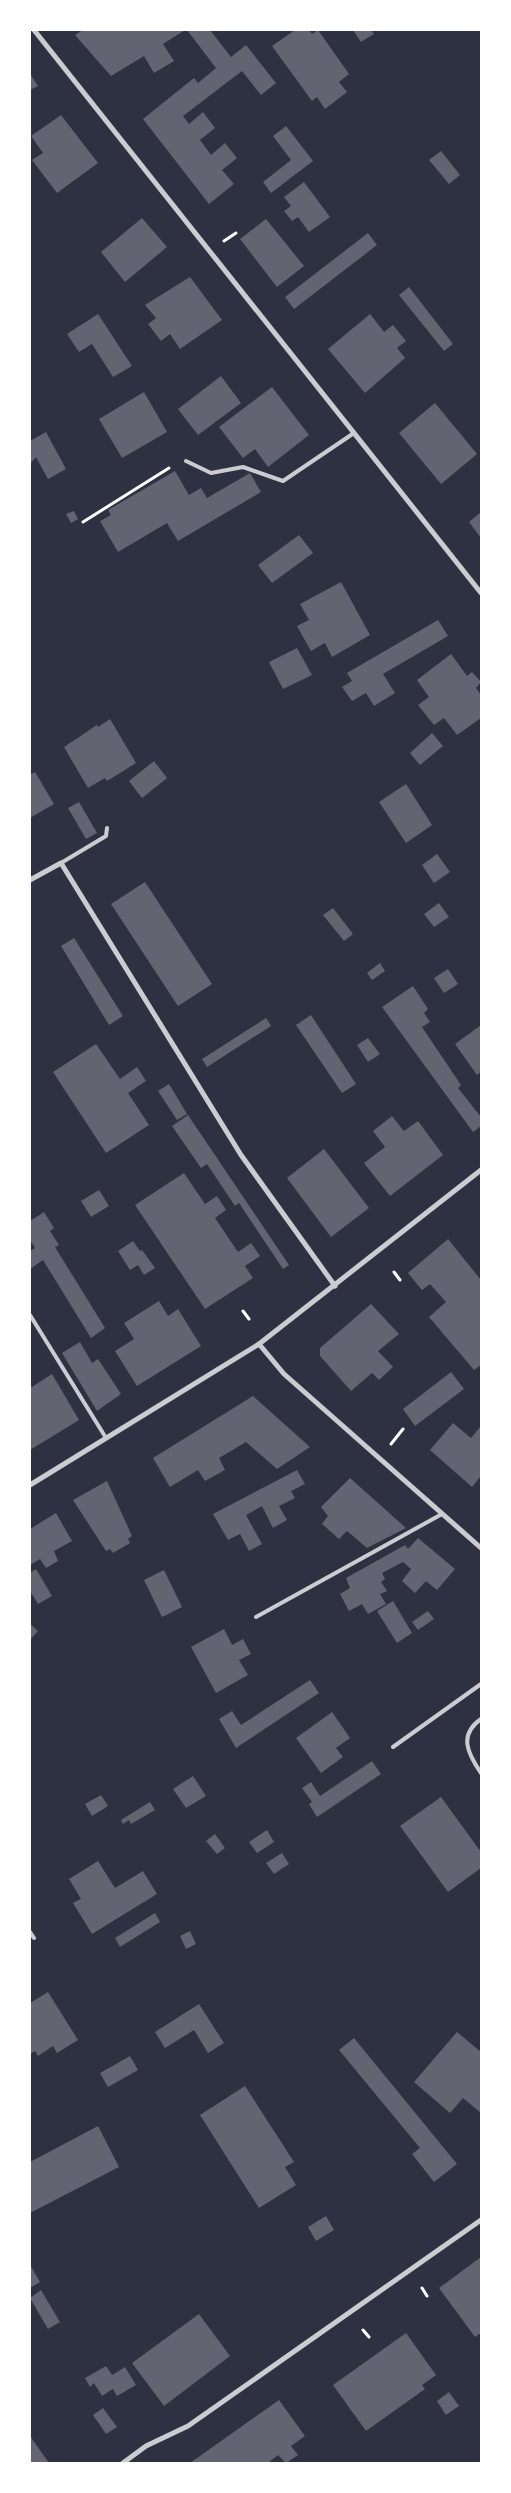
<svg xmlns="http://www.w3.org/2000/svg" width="511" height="2493" viewBox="0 0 511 2493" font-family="Inter,sans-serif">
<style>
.building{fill:#626471}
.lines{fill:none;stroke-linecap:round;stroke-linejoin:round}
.path{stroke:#fff;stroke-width:3}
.service{stroke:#caccd0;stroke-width:4}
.minor{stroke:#caccd0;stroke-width:5}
</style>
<rect width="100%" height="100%" fill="#2d3142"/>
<!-- building -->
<path class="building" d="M83,30H185L163,44L174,61L154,73L144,56L111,76L75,35Z
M187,30H210L231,57L246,45L276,83L261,95L242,71L183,116L189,124L203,112L215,128L200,140L211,155L225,143L237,158L222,170L234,184L209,204L143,119L194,78L198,83L216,68Z
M295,30H309L312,34L318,30L349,74L339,82L347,92L325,109L317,97L312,101L272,46Z
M353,30H371L374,34L361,42Z
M30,74L38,86L30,90Z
M61,115L98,163L57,193L32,160L43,153L31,136Z
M286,126L313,161L271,193L263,182L291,160L273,136Z
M441,151L460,175L449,184L429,160Z
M304,182L330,217L309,232L298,217L292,221L284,211L291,206L284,197Z
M142,218L167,247L125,282L101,252Z
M266,219L304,266L277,287L240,239Z
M368,233L377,245L294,309L285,297Z
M190,277L222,320L180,349L170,334L161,341L148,324L156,318L145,305Z
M409,287L453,344L444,351L399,295Z
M98,314L132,366L113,377L92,344L79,352L67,334Z
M370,314L384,332L393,325L406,341L397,348L405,358L365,393L328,349Z
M221,376L241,403L198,435L178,409Z
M272,387L309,435L268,467L255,449L243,458L219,427Z
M144,392L167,432L122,458L99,419Z
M435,403L477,454L441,484L399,433Z
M46,432L66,469L48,479L36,457L30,464V441Z
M175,471L189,495L201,488L207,498L250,473L261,492L178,541L167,523L118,552L100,521L111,515L108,510Z
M74,511L78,519L71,523L66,514Z
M481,512V538L469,522Z
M299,535L313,553L272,583L258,565Z
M341,582L370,635L332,657L325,643L311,651L297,626L309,620L300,604Z
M438,620L448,636L383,674L395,693L374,706L366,693L352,701L342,687L352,681L347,673Z
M297,648L312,675L283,689L269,662Z
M451,654L467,676L472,672L481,682L476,688L481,695V718L457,735L444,718L434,725L418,705L429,697L417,680Z
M110,719L136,763L107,781L105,778L88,788L64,747L97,725L98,727Z
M432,733L443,746L420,765L410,753Z
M154,761L167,778L142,798L129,781Z
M35,772L54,804L30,818V775Z
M406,784L432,825L406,843L379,802Z
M79,802L97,833L86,839L68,808Z
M437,854L450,872L434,883L422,865Z
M145,882L212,984L178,1006L111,904Z
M439,903L449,917L434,927L424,914Z
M333,908L353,934L344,941L323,915Z
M74,938L123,1016L109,1025L61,946Z
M380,963L385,971L372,980L367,973Z
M448,969L458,984L444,993L434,978Z
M413,986L428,1009L424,1013L430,1022L422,1027L461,1085L458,1088L481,1117V1126L473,1132L382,1007Z
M311,1015L356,1084L342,1093L296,1025Z
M266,1018L271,1026L207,1067L202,1059Z
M481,1025V1072L477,1075L455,1044Z
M368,1038L380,1054L368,1062L357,1045Z
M96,1044L120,1079L137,1067L146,1081L128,1093L149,1125L106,1153L53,1072Z
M169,1084L187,1114L177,1120L158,1091Z
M188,1115L289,1265L283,1269L239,1203L235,1206L207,1164L201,1168L172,1126Z
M392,1116L404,1131L418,1121L443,1155L390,1196L364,1163L385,1147L373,1131Z
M324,1149L369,1208L331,1237L287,1178Z
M184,1173L205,1204L217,1196L226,1210L215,1218L238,1252L251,1243L260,1256L245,1266L253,1278L205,1309L135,1205Z
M99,1190L109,1206L91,1217L81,1201Z
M44,1212L54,1228L50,1231L59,1245L55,1247L105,1328L91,1338L43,1260L30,1269V1251L35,1248L30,1240V1221Z
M448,1239L481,1280V1365L474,1370L429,1317L446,1302L430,1284L422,1290L408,1273Z
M133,1241L140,1251L142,1250L155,1268L144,1275L138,1265L130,1270L118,1251Z
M159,1301L168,1316L178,1309L201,1346L137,1386L115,1351L134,1339L124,1323Z
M371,1304L399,1334L378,1351L393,1367L379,1380L372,1373L351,1391L320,1356V1348Z
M80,1342L92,1363L98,1359L121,1394L97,1411L62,1353Z
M451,1372L464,1389L415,1426L403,1409Z
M52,1374L79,1420L30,1450V1383L32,1387Z
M253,1396L310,1447L277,1469L246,1442L219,1458L225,1470L205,1481L198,1470L170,1487L153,1458Z
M453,1423L471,1438L481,1426V1476L472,1487L430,1450Z
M297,1470L305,1484L291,1491L295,1498L279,1506L287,1520L273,1528L262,1506L246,1515L262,1544L249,1551L240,1534L228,1540L213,1514Z
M350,1478L406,1528L367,1548L347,1531L339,1539L322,1524L328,1516L321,1507Z
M107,1481L132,1536L128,1539L130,1543L113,1553L110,1549L106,1551L73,1500Z
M56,1513L72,1541L54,1551L58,1561L46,1568L40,1559L30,1565V1529Z
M418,1538L455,1569L437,1590L426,1581L415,1593L402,1581L411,1569L403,1562L382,1573L385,1579L381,1582L387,1591L380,1594L386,1604L368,1614L362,1604L349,1611L340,1594L350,1588L346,1578L405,1545L408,1549Z
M36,1569L52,1596L38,1604L30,1591V1573Z
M164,1570L182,1607L162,1617L144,1580Z
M393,1601L412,1633L397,1643L377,1611Z
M428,1611L434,1619L418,1630L412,1622Z
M30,1624L38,1631L30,1640Z
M224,1629L232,1645L243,1639L251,1654L239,1660L248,1675L216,1693L191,1647Z
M310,1680L319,1693L236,1748L219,1719L232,1711L241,1725Z
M332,1712L350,1738L336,1748L343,1757L321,1773L296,1738Z
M372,1761L381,1774L317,1817L309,1804L312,1802L302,1788L311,1782L320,1796Z
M193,1776L206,1796L186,1808L173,1789Z
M101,1795L108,1806L92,1816L85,1804Z
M441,1797L481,1852V1868L448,1892L400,1826Z
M150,1802L155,1810L131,1824L129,1820L123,1824L121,1820Z
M267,1830L274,1842L257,1853L249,1842Z
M215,1834L225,1848L217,1854L206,1841Z
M282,1853L289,1864L274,1874L266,1863Z
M98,1861L115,1888L143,1871L157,1894L92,1934L73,1903L81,1899L69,1879Z
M155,1913L160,1922L120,1947L115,1938Z
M190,1931L196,1944L186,1949L180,1936Z
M48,1992L78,2040L57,2053L53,2046L38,2056L35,2051L30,2054V2003Z
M199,2004L224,2043L208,2053L194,2030L165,2048L155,2032Z
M457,2032L481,2052V2113L463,2098L450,2113L414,2082Z
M354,2038L457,2164L434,2182L412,2154L420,2148L339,2050Z
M130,2056L138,2070L108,2087L100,2073Z
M245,2086L294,2162L285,2167L296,2185L259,2208L200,2115Z
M98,2126L119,2167L30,2213V2162Z
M326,2216L334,2230L316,2241L308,2227Z
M481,2257V2333L475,2337L439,2288Z
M30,2265L40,2282L30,2288Z
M41,2290L60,2322L48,2329L30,2298Z
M199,2314L230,2356L164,2406L132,2363Z
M406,2333L436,2375L422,2385L425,2389L366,2431L333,2385Z
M106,2366L112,2375L125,2367L136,2385L117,2396L113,2389L102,2396L94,2383L90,2387L85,2378Z
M449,2392L459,2406L446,2415L437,2401Z
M279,2400L305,2436L291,2446L298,2455L286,2463L278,2455L268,2463H190Z
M103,2408L117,2427L106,2434L93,2415Z
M30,2436L49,2463H30Z"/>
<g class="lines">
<!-- path -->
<path class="path" d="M224,241L236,233
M83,522L169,468
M394,1272L400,1280
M243,1311L249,1319
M391,1444L403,1429
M422,2288L427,2296
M363,2330L369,2337"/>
<!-- service -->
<path class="service" d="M186,461L211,473L243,467L283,481L354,433
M61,863L106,836L107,828
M30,1315L106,1438
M256,1617L442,1514
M481,1719C458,1735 468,1754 481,1773
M393,1747L481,1684
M30,1932L34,1938"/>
<!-- minor -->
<path class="minor" d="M34,30L481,593
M30,880L61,863L241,1155L335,1286
M259,1344L284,1374L481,1548
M30,1485L259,1344L481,1170
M123,2463L146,2446L188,2426L481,2220"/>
</g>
<!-- border -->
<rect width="511" height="2493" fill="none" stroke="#ffffff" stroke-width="62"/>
</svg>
